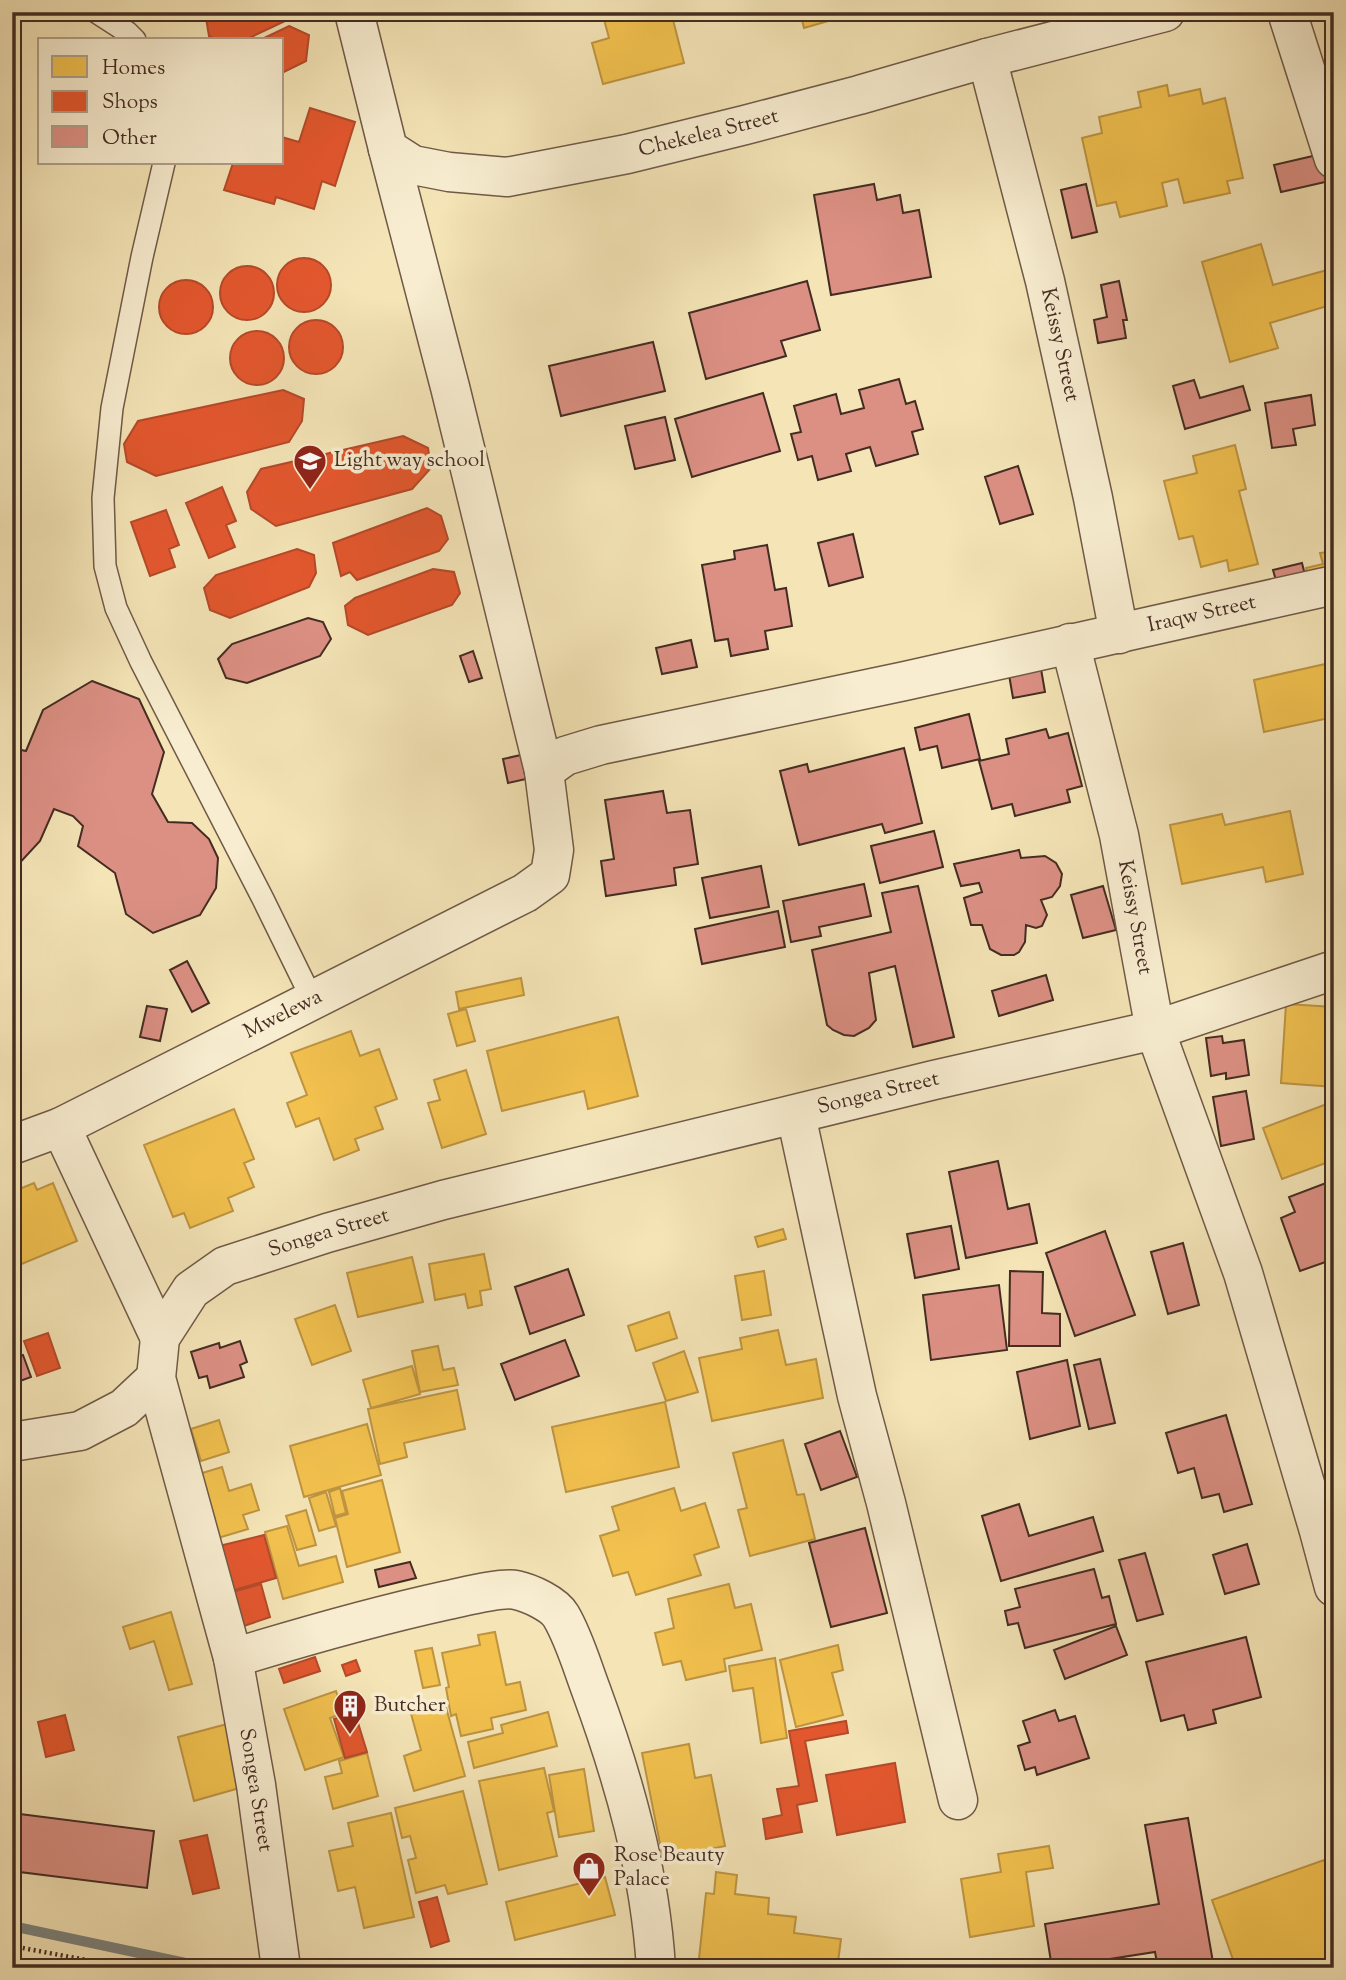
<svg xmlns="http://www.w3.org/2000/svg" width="1346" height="1980" viewBox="0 0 1346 1980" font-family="'Sorts Mill Goudy',serif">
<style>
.homes{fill:#f2c14e;stroke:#be9441;stroke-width:2}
.shops{fill:#e4572e;stroke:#b44a2a;stroke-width:2}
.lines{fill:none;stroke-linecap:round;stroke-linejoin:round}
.stream{stroke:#7c827d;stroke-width:10}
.building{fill:#dc9084;stroke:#442c22;stroke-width:2}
.lane-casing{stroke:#705a47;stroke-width:24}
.street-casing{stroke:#705a47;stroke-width:41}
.path{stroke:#442c22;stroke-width:4.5;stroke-dasharray:2 3.5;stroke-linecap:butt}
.lane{stroke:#f8edd0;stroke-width:21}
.street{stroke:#f8edd0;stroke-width:38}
.labels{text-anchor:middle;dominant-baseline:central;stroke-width:7;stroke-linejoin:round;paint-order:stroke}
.street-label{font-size:21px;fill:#442c22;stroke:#f8edd0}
.poi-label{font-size:21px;fill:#442c22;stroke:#f8edd0;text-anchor:start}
</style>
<rect width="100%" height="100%" fill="#f4e4b6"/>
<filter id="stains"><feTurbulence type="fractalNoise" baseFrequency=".00286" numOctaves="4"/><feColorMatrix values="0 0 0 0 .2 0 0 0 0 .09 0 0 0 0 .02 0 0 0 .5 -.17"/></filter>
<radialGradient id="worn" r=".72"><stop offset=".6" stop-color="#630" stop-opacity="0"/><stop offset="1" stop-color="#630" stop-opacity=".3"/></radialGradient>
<!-- homes -->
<path class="homes" d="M602,12H671L684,63L603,84L592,43L609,38Z
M800,12H848L849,15L804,28Z
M1167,85L1169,96L1200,89L1203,104L1225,98L1243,178L1227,181L1230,193L1184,203L1178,179L1162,183L1167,206L1120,217L1116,202L1097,206L1082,138L1102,133L1099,117L1141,107L1138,92Z
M1261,244L1273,285L1334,268V304L1270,323L1278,348L1230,362L1202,262Z
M1235,445L1246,489L1239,491L1258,564L1229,571L1227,560L1201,567L1193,536L1179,539L1164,481L1197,473L1193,456Z
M1334,551V574L1309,579L1306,568L1323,564L1320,553Z
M1334,662V717L1264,732L1254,680Z
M1290,811L1303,874L1266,882L1263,867L1182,884L1170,825L1222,814L1225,825Z
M521,978L524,995L459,1009L456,992Z
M1286,1004L1334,1007V1087L1281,1083Z
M466,1009L475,1041L457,1046L448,1014Z
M618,1017L638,1096L588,1109L584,1091L502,1111L487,1051Z
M351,1031L360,1056L379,1049L397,1099L375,1107L383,1129L355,1139L359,1150L334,1160L319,1118L296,1127L287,1103L307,1095L291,1053Z
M466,1070L486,1134L442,1148L428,1103L440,1100L434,1080Z
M1332,1102L1334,1108V1160L1282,1179L1263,1128Z
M234,1109L254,1159L244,1163L254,1187L228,1198L233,1211L190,1228L184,1213L173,1217L144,1145Z
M34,1183L37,1190L53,1183L77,1241L12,1268V1192Z
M783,1229L786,1239L758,1247L755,1237Z
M484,1254L491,1289L480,1291L482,1305L468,1308L465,1294L435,1300L429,1264Z
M412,1257L423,1302L358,1317L347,1273Z
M764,1271L771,1315L742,1320L735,1276Z
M335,1305L351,1351L312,1365L295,1319Z
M669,1312L677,1338L636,1351L628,1326Z
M778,1330L786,1365L816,1359L823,1398L712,1421L699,1358L742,1349L740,1338Z
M438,1346L443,1370L454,1368L458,1385L420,1392L412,1351Z
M684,1351L698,1392L666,1401L653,1363Z
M412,1366L420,1394L371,1408L363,1380Z
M457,1390L465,1429L404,1443L407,1457L380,1464L368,1409Z
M665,1402L679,1467L566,1492L552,1427Z
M219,1420L229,1452L201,1461L191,1429Z
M367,1424L381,1475L304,1497L290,1446Z
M783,1440L797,1495L804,1494L815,1539L750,1556L738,1510L747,1508L733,1453Z
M222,1467L229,1491L251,1484L259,1510L243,1515L248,1529L218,1538L199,1474Z
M382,1480L400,1552L347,1567L335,1518L348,1514L342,1491Z
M340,1488L346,1513L335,1516L329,1492Z
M674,1488L681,1511L705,1503L719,1547L694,1555L701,1575L636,1595L628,1572L613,1576L600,1536L619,1530L612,1507Z
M326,1492L336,1526L319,1531L309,1498Z
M306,1510L316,1545L297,1550L286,1516Z
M287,1526L299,1566L336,1556L343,1582L283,1599L265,1532Z
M729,1584L735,1608L751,1604L762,1650L724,1659L726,1671L686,1680L681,1661L663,1665L655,1633L674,1628L668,1599Z
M171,1612L192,1684L169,1690L154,1641L130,1649L123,1627Z
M495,1632L506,1685L520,1682L526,1710L491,1718L493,1729L461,1736L456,1714L451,1716L446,1688L449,1687L442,1653L480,1645L478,1635Z
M838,1645L843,1670L832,1673L843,1715L796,1727L780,1660Z
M432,1648L440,1685L423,1688L415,1651Z
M775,1658L787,1738L761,1743L753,1688L733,1691L729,1666Z
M336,1691L343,1713L330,1718L344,1757L305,1770L284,1709Z
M444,1700L465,1776L414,1791L404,1756L421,1750L410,1710Z
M548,1712L557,1746L474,1768L468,1742L503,1733L501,1725Z
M227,1724L243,1787L194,1801L178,1737Z
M689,1744L695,1778L711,1775L725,1846L663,1859L642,1753Z
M367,1753L378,1796L333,1809L325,1777L342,1773L339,1761Z
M544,1768L554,1811L547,1813L557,1856L499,1870L479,1781Z
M584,1769L594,1831L559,1837L549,1775Z
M463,1791L487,1884L448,1894L445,1885L416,1893L408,1860L416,1858L410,1836L402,1838L395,1808Z
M391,1813L414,1917L364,1928L355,1887L338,1891L329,1851L353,1846L348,1823Z
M1049,1846L1053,1868L1026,1872L1034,1926L970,1937L961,1879L1001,1872L998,1854Z
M1324,1860L1334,1889V1968H1236L1212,1900Z
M716,1872L737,1875L735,1894L769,1898L768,1914L796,1917L794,1933L841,1939L838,1962L870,1966V1968H698L706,1893L714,1894Z
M605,1877L615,1915L515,1940L506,1902Z"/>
<!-- shops -->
<path class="shops" d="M205,12H304L245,40H217L209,36Z
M289,26L309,35L306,61L282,73V40H260Z
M310,108L355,122L335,186L322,181L314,209L276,197L274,204L224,190L233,163H282V137L299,142Z
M277 285a27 27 0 1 1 54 0a27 27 0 1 1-54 0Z
M220 293a27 27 0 1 1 54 0a27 27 0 1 1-54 0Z
M159 307a27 27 0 1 1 54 0a27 27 0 1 1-54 0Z
M289 347a27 27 0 1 1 54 0a27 27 0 1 1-54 0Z
M230 358a27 27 0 1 1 54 0a27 27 0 1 1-54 0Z
M283,390L304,399L302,421L289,442L156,476L127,462L124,444L138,421Z
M403,436L428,448L431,468L412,489L276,526L251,509L247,492L261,469Z
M222,487L236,521L226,525L235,547L209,558L186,503Z
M427,508L441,516L448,539L439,551L357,580L350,572L341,576L333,543Z
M166,510L179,545L169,549L175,567L150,576L131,522Z
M297,549L314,555L316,573L309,587L230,618L210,610L204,588L216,575Z
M433,569L454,572L460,593L452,605L368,635L348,625L345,606L355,598Z
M48,1333L60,1368L37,1376L24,1341Z
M264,1535L276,1578L231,1591L219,1546Z
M261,1584L270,1617L241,1627L232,1592Z
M315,1657L320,1671L284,1683L279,1669Z
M356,1660L360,1671L346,1676L342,1665Z
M355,1713L367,1752L345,1758L334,1719Z
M65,1715L74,1750L46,1757L38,1722Z
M846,1721L848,1733L805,1741L817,1801L797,1805L802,1832L766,1839L763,1819L782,1815L777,1789L799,1786L789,1731Z
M895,1763L905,1822L837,1835L826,1775Z
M207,1835L219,1888L193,1894L180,1841Z
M437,1897L449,1941L431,1947L419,1902Z"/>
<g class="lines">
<!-- stream -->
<path class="stream" d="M12,1926L209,1968"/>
</g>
<!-- building -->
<path class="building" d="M1330,152L1334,180L1281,192L1274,165Z
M874,184L877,200L900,195L903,213L919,210L931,277L831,295L814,195Z
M1086,184L1097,232L1072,238L1061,190Z
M807,281L820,330L781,341L786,356L706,379L689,313Z
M1119,281L1127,320H1123L1126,338L1098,343L1094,320L1107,317L1101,285Z
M653,342L665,391L561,416L549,366Z
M899,379L906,404L915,401L923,429L912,432L918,454L876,466L870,447L846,454L851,471L818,480L812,456L798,460L791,434L801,432L794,406L836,394L841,414L864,408L859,390Z
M1194,380L1200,398L1243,386L1250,410L1185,429L1173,386Z
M763,393L780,451L692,477L675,419Z
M1311,395L1315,425L1293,429L1296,445L1272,448L1265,403Z
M665,417L675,460L635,469L625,426Z
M1018,466L1033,514L1000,524L985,477Z
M853,534L863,577L829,586L818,543Z
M767,545L775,590L786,588L792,626L765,631L768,649L731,656L728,639L715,641L702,565L735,559L734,551Z
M1302,563L1307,583L1279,591L1273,570Z
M308,618L323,622L331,639L320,656L247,683L226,678L218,659L232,644Z
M691,640L697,667L662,674L656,648Z
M473,651L482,678L469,682L460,656Z
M1040,663L1045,692L1013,698L1008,669Z
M92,681L139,699L164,752L152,794L168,822L192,823L209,839L218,858L216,888L200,915L153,933L126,914L115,873L78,846L83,826L73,816L54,809L40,841L16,867L12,866V748L26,751L43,710Z
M969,714L980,759L942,768L937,746L920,750L915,728Z
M1046,729L1049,738L1068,733L1082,786L1067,790L1070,802L1015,816L1012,804L992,809L979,761L1009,754L1006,739Z
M904,748L922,823L885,833L882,824L799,845L780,771L807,764L809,772Z
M521,755L526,779L508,783L503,759Z
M663,791L667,813L690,810L698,864L674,868L676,885L606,896L601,861L614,859L605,800Z
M934,831L943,867L880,883L871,846Z
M1019,850L1021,858L1045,856L1056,863L1062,874L1060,886L1052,897L1041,900L1047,915L1042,926L1036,928L1026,925L1025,942L1019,952L1014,955H1001L990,949L982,925H971L964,898L982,892L979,883L961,886L954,864Z
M761,866L769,907L710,918L702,878Z
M864,884L871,916L819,927L821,936L791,942L783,901Z
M918,886L954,1037L913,1047L895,966L869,973L876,1020L869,1028L854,1036L844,1035L833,1030L827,1025L812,950L891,932L882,893Z
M1103,886L1116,930L1083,938L1071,895Z
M778,911L785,947L702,964L695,929Z
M187,961L209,1003L192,1012L170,970Z
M1046,975L1053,1000L999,1016L992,991Z
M147,1006L167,1009L160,1041L140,1037Z
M1222,1036L1223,1043L1244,1040L1249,1075L1226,1079V1073L1211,1076L1206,1038Z
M1246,1091L1254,1139L1221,1146L1213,1097Z
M998,1161L1008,1209L1029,1204L1037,1243L966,1258L949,1172Z
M1334,1180V1259L1300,1271L1281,1218L1295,1212L1289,1197Z
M951,1226L959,1269L915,1278L907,1234Z
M1105,1231L1135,1315L1075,1336L1046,1253Z
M1183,1243L1199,1305L1168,1314L1151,1252Z
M568,1269L584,1315L530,1334L515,1287Z
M1010,1271L1043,1272L1042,1313L1060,1314V1346H1009Z
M999,1285L1007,1350L931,1360L923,1295Z
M565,1340L579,1376L515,1400L501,1364Z
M240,1341L247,1362L240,1365L244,1377L210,1388L207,1376L199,1378L191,1352L219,1343L220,1348Z
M23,1355L31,1377L12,1384V1359Z
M1100,1359L1115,1423L1089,1429L1074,1365Z
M1067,1360L1080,1426L1030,1439L1017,1372Z
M1226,1415L1252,1504L1224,1512L1219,1494L1202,1498L1194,1468L1178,1473L1166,1433Z
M840,1431L857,1477L821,1490L805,1444Z
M1019,1504L1029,1536L1093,1517L1103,1551L1001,1581L982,1516Z
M865,1528L887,1613L831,1627L809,1543Z
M1247,1544L1259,1584L1225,1594L1213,1555Z
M1145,1553L1163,1614L1137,1621L1119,1560Z
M410,1562L416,1578L379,1587L375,1570Z
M1094,1569L1102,1598L1109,1596L1116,1624L1025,1648L1018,1623L1008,1625L1005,1611L1020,1607L1015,1589Z
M1116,1626L1127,1655L1065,1679L1054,1650Z
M1246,1637L1261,1697L1213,1710L1216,1723L1188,1730L1184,1715L1161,1721L1146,1662Z
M1055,1710L1059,1721L1075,1716L1089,1758L1037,1775L1035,1767L1025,1770L1018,1746L1030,1742L1023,1721Z
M12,1813L154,1831L147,1888L12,1871Z
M1188,1818L1214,1968H1158L1155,1952L1052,1968L1045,1924L1159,1904L1145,1825Z"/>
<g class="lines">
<defs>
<path id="lane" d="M96,12L127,32L135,40
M164,163L142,257L112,408L103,498L105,566L116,608L141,662L263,899L312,999"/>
<g id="street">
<path id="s1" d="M354,12L388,149L413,165L449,172L507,177L627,154L745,125L859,95L987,58L1165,12"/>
<path d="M1287,12L1334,159"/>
<path id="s2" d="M987,58L1045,281L1093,498L1119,634"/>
<path d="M388,149L450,387L544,771"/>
<path id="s3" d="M1070,643L1119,835L1155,1030L1243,1273L1319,1531L1334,1587"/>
<path d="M796,1115L857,1396L886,1503L958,1800"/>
<path d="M61,1127L160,1338"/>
<path id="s4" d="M12,1145L61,1127L525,893L550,875L554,850L544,771L565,756L601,745L905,681L1334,585"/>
<path d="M12,1442L80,1431L124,1408L156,1378"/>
<path d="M233,1658C305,1636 375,1616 448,1600C463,1597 502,1587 516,1590C530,1593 554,1604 561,1616C574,1638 582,1666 591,1690C624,1780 650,1871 656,1968"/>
<path id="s5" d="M281,1968L256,1785L233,1658L156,1378L160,1338L191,1290L225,1266L327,1233L443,1200L934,1080L1155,1030L1334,970"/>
</g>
</defs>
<!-- lane casing -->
<use href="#lane" class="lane-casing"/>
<!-- street casing -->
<use href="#street" class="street-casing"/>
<!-- path -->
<path class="path" d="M12,1946L129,1968"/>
<!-- lane -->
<use href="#lane" class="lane"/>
<!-- street -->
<use href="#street" class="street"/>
</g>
<!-- icons -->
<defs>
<symbol id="school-pin" viewBox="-11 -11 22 30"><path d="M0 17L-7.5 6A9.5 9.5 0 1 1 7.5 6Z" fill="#8f2418" stroke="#f8edd0"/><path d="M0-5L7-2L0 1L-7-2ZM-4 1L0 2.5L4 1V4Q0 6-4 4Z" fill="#fff"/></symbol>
<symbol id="building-pin" viewBox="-11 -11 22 30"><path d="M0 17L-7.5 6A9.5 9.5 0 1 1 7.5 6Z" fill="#8f2418" stroke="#f8edd0"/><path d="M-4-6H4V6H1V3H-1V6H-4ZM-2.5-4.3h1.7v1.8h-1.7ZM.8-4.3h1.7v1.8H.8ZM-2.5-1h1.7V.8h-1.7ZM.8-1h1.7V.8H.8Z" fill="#fff"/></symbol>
<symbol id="shop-pin" viewBox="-11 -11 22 30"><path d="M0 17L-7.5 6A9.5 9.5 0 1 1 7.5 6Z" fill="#8f2418" stroke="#f8edd0"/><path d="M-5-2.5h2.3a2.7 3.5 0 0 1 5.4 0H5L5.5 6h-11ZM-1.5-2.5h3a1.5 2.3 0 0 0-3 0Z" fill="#fff"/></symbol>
</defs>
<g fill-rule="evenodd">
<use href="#school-pin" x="291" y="442" width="38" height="52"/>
<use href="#building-pin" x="331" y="1687" width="38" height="52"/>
<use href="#shop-pin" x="570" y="1849" width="38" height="52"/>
</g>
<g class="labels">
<!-- street labels -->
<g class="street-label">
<text stroke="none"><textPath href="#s1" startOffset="472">Chekelea Street</textPath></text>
<text stroke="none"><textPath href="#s2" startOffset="296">Keissy Street</textPath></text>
<text stroke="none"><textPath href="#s4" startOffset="1386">Iraqw Street</textPath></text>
<text stroke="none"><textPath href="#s3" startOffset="282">Keissy Street</textPath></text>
<text stroke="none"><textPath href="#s4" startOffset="301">Mwelewa</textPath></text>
<text stroke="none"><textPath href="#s5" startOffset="1419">Songea Street</textPath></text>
<text stroke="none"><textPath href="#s5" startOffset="852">Songea Street</textPath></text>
<text transform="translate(255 1790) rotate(81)">Songea Street</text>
</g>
<!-- poi labels -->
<g class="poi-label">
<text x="334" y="461">Light way school</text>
<text x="374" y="1706">Butcher</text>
<text x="614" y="1856">Rose Beauty<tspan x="614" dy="24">Palace</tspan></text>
</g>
</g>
<!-- margin -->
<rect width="1346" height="1980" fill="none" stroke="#f4e4b6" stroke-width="42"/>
<rect x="14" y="14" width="1318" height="1952" fill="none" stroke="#442c22" stroke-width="3.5"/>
<rect x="21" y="21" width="1304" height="1938" fill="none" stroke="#442c22" stroke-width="2"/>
<!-- legend -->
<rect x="38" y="38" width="245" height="126" fill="#f8edd0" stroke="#b0a08a" stroke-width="2"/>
<rect x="52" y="56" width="35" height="21" fill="#f2c14e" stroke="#b0a08a" stroke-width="2"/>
<text x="102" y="74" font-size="21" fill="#442c22">Homes</text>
<rect x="52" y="91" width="35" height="21" fill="#e4572e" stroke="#b0a08a" stroke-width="2"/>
<text x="102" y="108" font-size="21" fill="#442c22">Shops</text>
<rect x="52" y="126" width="35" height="21" fill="#dc9084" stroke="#b0a08a" stroke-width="2"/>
<text x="102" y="144" font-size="21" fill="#442c22">Other</text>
<rect width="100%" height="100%" filter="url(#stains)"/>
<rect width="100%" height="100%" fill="url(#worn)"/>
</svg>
